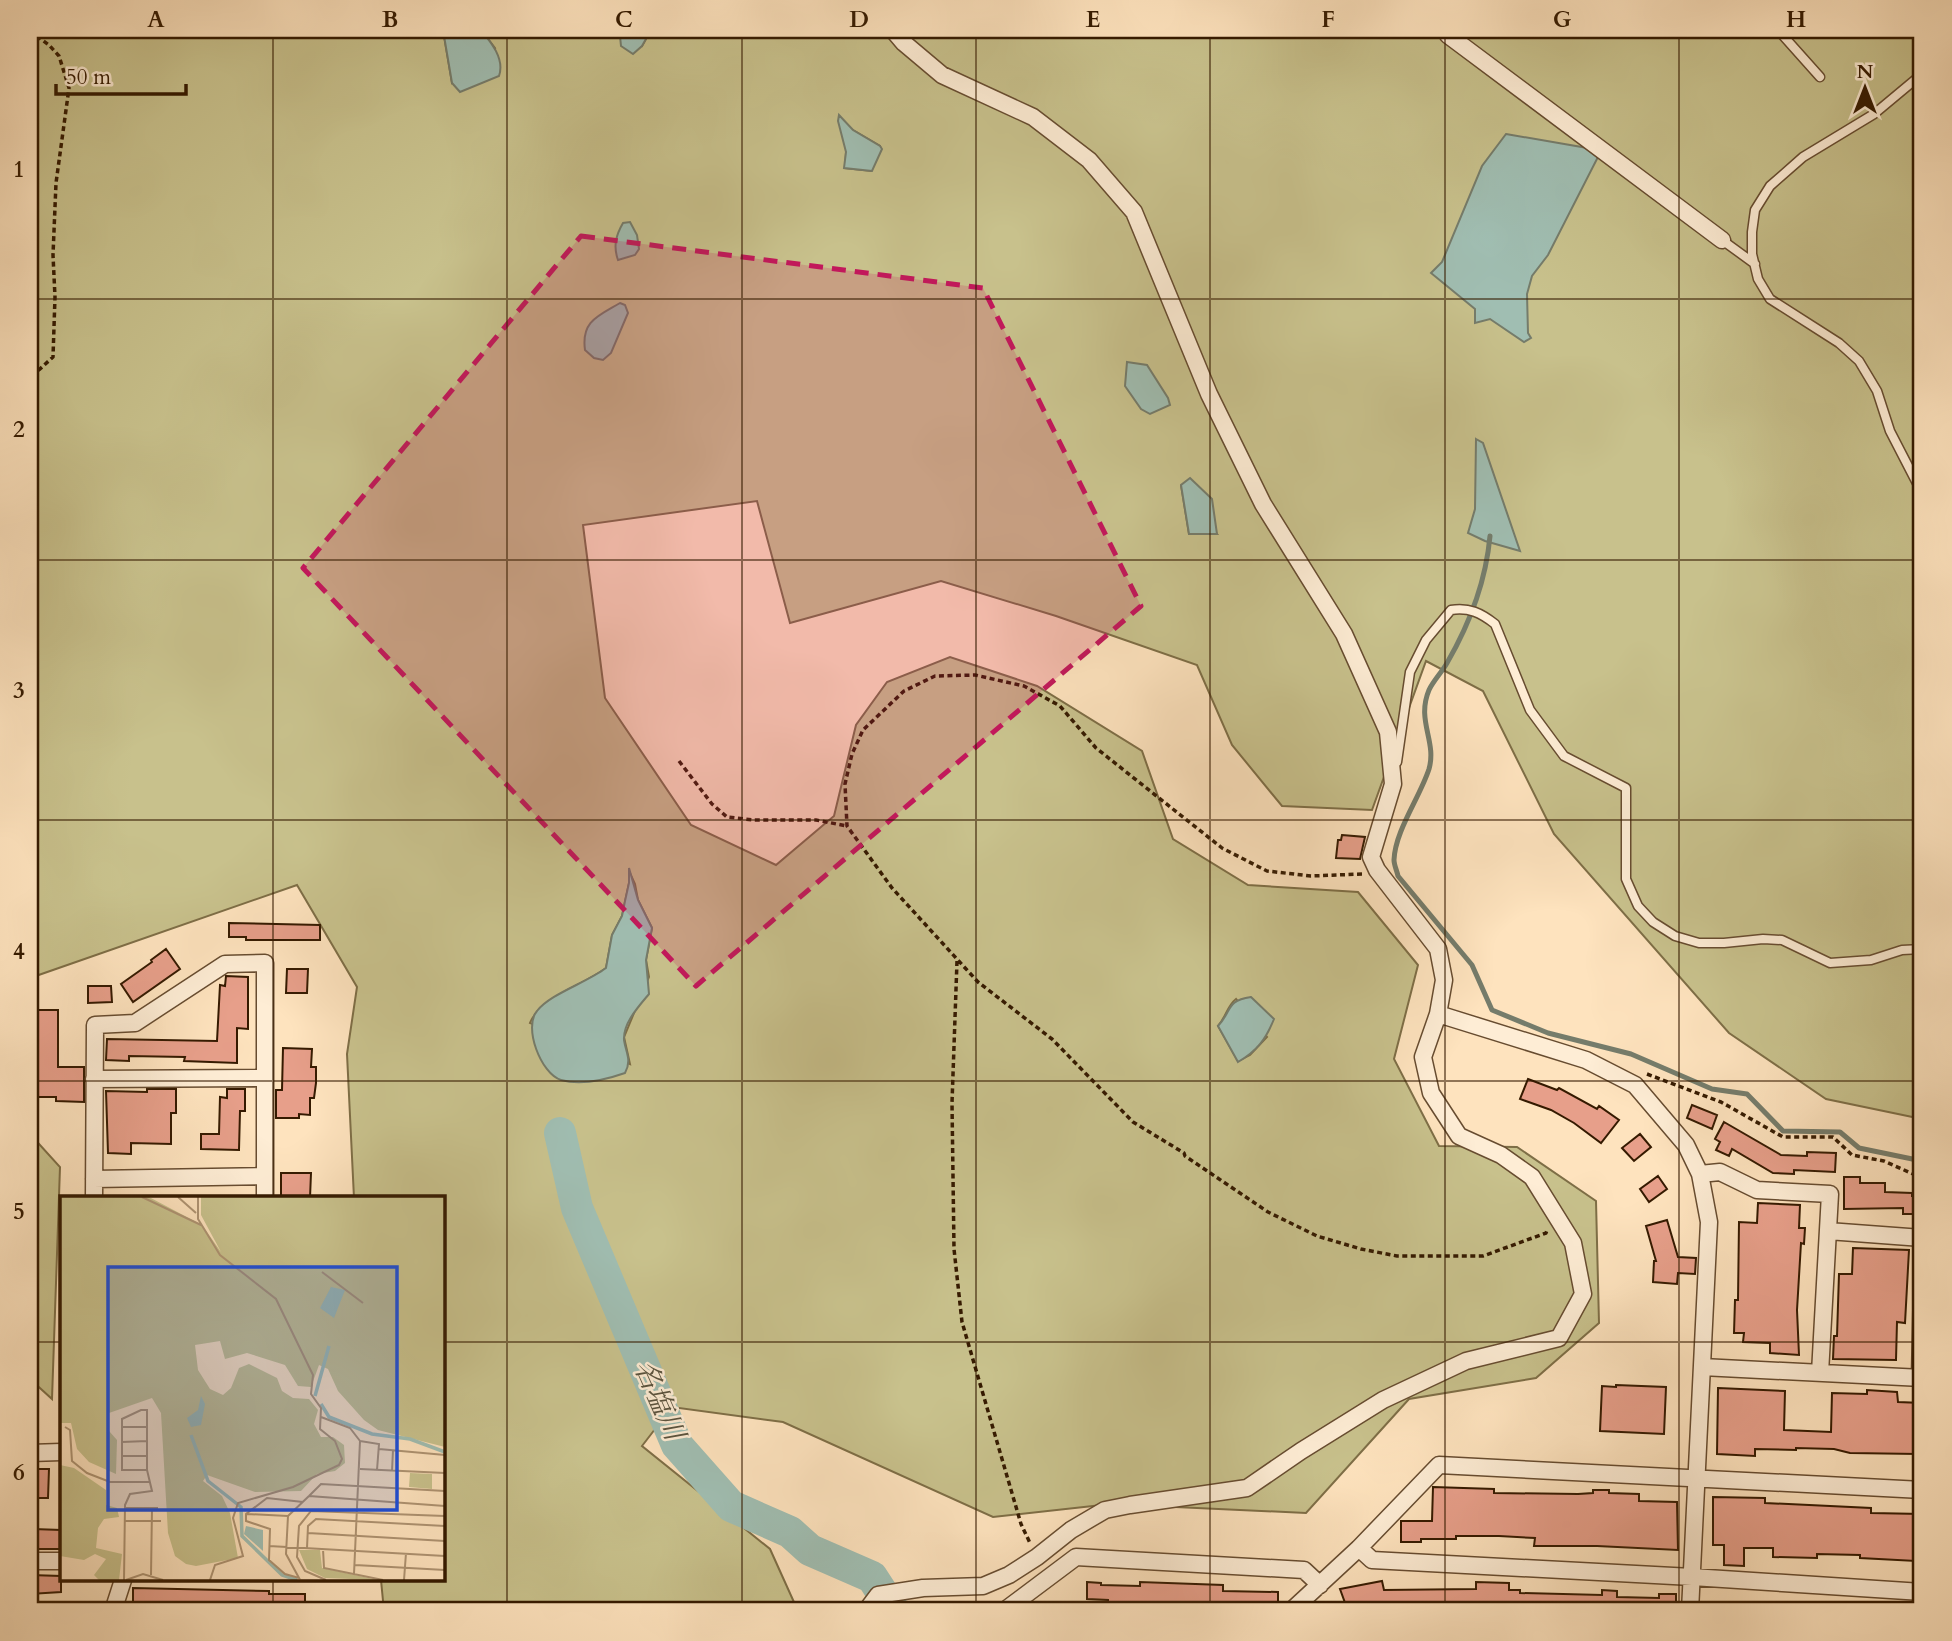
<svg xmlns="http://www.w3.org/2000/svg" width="1952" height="1641" viewBox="0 0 1952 1641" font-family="Cardo,'Noto Serif JP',serif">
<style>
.green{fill:#c8c18c;stroke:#7e6e46;stroke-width:2;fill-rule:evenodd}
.water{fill:#a0beb2;stroke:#757c6b;stroke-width:2}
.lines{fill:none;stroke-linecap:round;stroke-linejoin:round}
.stream{stroke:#757c6b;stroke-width:5}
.river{stroke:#a0beb2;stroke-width:32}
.building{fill:#e79f8a;stroke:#351a00;stroke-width:2}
.service-casing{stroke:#674c30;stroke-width:11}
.minor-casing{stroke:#674c30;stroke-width:19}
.path{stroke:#351a00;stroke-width:3.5;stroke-dasharray:5 3.5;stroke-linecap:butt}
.service{stroke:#feedd5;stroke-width:8}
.minor{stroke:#feedd5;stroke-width:16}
.marked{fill:#c2185b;fill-opacity:0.2;stroke:#c2185b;stroke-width:5;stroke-dasharray:14 9;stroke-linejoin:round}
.grid{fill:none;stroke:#351a00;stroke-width:2;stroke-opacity:0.55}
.labels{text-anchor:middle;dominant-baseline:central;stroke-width:5;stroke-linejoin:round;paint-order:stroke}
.water-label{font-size:28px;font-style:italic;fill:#5a533e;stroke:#feedd5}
.inset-river{fill:none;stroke:#a0beb2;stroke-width:3.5}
.inset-road{fill:none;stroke:#ae9372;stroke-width:2}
.view{fill:#1d4ed8;fill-opacity:0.15;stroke:#1d4ed8;stroke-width:3.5}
.inset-edge{fill:none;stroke:#351a00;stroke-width:3.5}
.neatline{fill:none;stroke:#351a00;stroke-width:2.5}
.grid-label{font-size:23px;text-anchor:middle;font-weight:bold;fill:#351a00}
</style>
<rect width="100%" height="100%" fill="#fee3be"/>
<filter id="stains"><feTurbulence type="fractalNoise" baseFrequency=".00286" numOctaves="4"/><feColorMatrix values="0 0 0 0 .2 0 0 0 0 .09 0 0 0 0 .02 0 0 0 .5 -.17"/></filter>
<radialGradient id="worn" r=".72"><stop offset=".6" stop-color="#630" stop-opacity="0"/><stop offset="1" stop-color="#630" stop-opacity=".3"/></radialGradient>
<!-- green -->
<path class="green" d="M30,30H443L452,83L495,48L481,30H624L620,36L642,46L651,30H1922V1119L1826,1099L1729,1033L1554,834L1483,691L1426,661L1372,810L1282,806L1232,745L1197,665L1056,616L941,581L790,623L757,501L583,525L605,698L691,825L776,865L834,816L856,725L887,682L950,657L1037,686L1142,751L1173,839L1248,885L1358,892L1418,965L1394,1059L1439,1146L1517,1147L1596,1201L1599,1323L1536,1378L1409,1399L1306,1513L1111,1504L993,1517L783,1422L672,1407L642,1446L770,1549L798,1611H384L381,1580H443V1198H354L347,1054L357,987L297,885L30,978ZM853,130L880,146L881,149L871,171L845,168L846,152ZM1181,485L1217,534H1189ZM629,871L635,884L638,900L652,928L646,960L649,977L624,1037L630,1064L530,1023C541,996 582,986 606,968L612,935L622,916L629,883ZM1236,999L1267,1037L1250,1055L1238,1061L1218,1026C1226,1017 1227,1006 1236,999Z
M30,1134L60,1167L52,1399L30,1379Z"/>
<!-- water -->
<path class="water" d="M443,30H481C491,42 505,59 499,76L460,92L452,83Z
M624,30H651L642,46L633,54L621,46L620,36Z
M839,115L853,130L880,146L882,149L872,171L844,168L846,152L838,121Z
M1506,134L1593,149L1599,155L1548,255L1532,276L1527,294L1528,333L1531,338L1524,342L1490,319L1475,323V309L1431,273L1442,262L1482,166Z
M630,222L637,235L639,249L635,255L618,260C613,246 616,235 623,223Z
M620,303L625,305L628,313L611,353L603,360L594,358L585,350C581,321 598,316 620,303Z
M1127,362L1147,365L1168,398L1170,405L1150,414L1141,409L1125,386Z
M1476,439L1483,443L1520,551L1485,541L1468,533L1475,509Z
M1190,478L1212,499L1217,534H1189L1181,485Z
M629,868L638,900L652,928L646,960L649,994C639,1006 623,1023 624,1040C626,1053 632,1060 625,1073C605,1080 582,1086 561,1080C541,1074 523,1027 537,1011C550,994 586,983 606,968L612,935L622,916L625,901L629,883Z
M1251,997L1274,1019C1266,1039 1257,1051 1238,1062L1218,1026C1233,1010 1225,1001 1251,997Z"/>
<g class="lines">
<!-- stream -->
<path class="stream" d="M1490,536C1486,580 1469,625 1447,663C1442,672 1433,681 1429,690C1416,721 1437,741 1429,769C1420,797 1395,831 1394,860C1394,865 1397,871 1398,876L1472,965L1492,1010L1548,1033L1631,1054L1712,1089L1747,1094L1783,1131L1840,1132L1859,1148L1922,1161"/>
<!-- river -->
<path class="river" d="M560,1133L577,1208L677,1445L731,1506L790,1532L810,1550L872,1577L894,1611"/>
</g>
<!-- building -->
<path class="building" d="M1342,835L1365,837L1360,859L1336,858L1338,840H1341Z
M229,923L320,925V940H246V937H229Z
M166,949L180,969L133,1002L121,984L152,962L151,960Z
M287,969H308L307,993H286Z
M226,976L248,977V1029L237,1028V1063L184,1061L185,1057L129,1056V1061L106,1060L107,1039L217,1041L220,985L225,986Z
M88,986H111L112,1002L88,1003Z
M30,1010H58V1067H84V1102L56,1101V1097H34L33,1060H30Z
M283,1048L312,1049L311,1067H316V1083L314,1098H310V1115L299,1114V1118H276V1090H282Z
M1528,1079L1557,1090L1559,1088L1597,1109L1599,1106L1619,1120L1601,1143L1574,1123L1551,1110L1520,1099Z
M147,1089H176V1113H171V1144L131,1143V1154L108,1153L106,1091L147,1092Z
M227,1089H245V1111H240L239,1150L201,1149V1134H219L220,1097L227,1098Z
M1692,1105L1717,1115L1712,1129L1687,1118Z
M1724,1122L1781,1155L1807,1156V1152L1836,1153L1835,1172L1794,1170V1174L1773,1173L1732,1149L1729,1156L1716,1150L1720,1142L1715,1139Z
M1640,1134L1651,1147L1634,1161L1622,1148Z
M281,1173H311L310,1198H281Z
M1658,1176L1667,1189L1649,1202L1640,1189Z
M1844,1177H1860V1183H1885V1192L1912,1193V1196H1922V1214H1903V1208L1844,1209Z
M1758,1203L1800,1205L1799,1228H1805L1804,1244L1801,1243L1797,1310L1799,1355L1770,1353V1343L1743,1342L1744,1333H1734L1735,1300H1738L1739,1222L1757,1223Z
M1667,1220L1678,1257L1696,1258L1695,1274L1678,1273L1677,1284L1653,1282L1654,1261H1656L1646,1226Z
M1853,1248L1909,1250L1905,1323L1897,1322L1896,1360L1833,1359L1834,1336H1837L1839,1274H1852Z
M1616,1385L1666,1387L1664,1434L1600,1431L1602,1386L1616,1387Z
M1718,1388L1785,1391L1784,1430L1831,1432L1832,1393L1867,1394V1390L1897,1392L1898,1402L1922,1403V1419H1919L1918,1454L1850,1453L1834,1449L1796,1448V1450L1755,1449V1456L1717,1454Z
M30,1469H49L48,1498H30Z
M1433,1487L1494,1489V1493L1578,1494L1593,1493V1490H1609V1493L1639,1494V1501L1677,1502L1678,1550L1597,1546H1534L1535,1538L1499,1536H1456V1539H1421V1542H1401V1521H1432Z
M1713,1497L1765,1498V1503L1871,1508V1513L1922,1514V1530H1916V1561L1860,1558V1555L1817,1554V1558L1773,1557V1548H1744V1566L1724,1565V1545H1713Z
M33,1529L61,1530V1549H32Z
M30,1575L61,1576V1592L30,1594Z
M1382,1581L1384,1590L1476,1589V1582L1509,1583V1590H1520V1593L1602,1595V1590L1617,1591V1597L1659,1598V1594H1676V1611H1526V1607H1486V1610L1441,1611V1606L1375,1605L1378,1611H1348L1340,1589Z
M1087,1582L1101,1583V1585L1140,1586V1582L1223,1585V1591L1278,1592V1607L1248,1606V1609L1193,1607L1192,1611H1177V1607L1108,1605V1600L1087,1599Z
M133,1588L269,1591V1594H305V1610L231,1607V1610L156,1611V1609L133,1608Z"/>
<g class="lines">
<defs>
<path id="service" d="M1778,30L1820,77
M1922,74L1874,114L1803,157L1770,186L1755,210L1752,232V254L1758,279L1770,299L1839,343L1859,361L1877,391L1890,431L1922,493
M1722,240L1755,264
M1397,762L1410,672L1426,640L1451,610C1469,607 1481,613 1495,624L1530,710L1564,756L1626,788V879L1638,906L1653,922L1675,936L1699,943H1724L1763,939L1782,940L1830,963L1871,960L1902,950L1922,949"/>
<path id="minor" d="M1448,35L1722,240
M1438,1014L1586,1060L1635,1085L1686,1145L1700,1174L1709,1222L1690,1611
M94,1079L265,1078
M1700,1174L1720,1172L1757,1190L1830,1194L1820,1373
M94,1179L265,1176
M94,1198L95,1025L135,1023L225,964L265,963V1198
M1828,1231L1922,1238
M1702,1367L1922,1378
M1920,1378L1922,1288
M30,1453L61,1452
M1359,1548L1372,1560L1692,1577L1922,1592
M30,1561H61
M113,1611L123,1580
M866,1611L878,1595L923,1588L983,1586L1009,1575L1037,1557L1071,1530L1105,1510L1130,1505L1247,1488L1301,1451L1383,1400L1466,1361L1559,1338L1583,1294L1573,1243L1532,1177L1501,1155L1459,1136L1431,1093L1423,1057L1438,1014L1444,980L1438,949L1377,870L1371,857L1393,784L1388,732L1344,634L1263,504L1209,394L1134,212L1089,160L1033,117L942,75L904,43L893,30
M1004,1611L1076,1557L1304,1570L1320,1585
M1291,1611L1359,1548L1439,1465L1922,1490"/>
</defs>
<!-- service casing -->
<use href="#service" class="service-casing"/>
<!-- minor casing -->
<use href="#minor" class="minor-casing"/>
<!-- path -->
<path class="path" d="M30,31L49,45L59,56L69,88L56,183L53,255L55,297L53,357L30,378
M679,761L712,804L727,817L754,820H816L847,826
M1362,874L1311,876L1267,871L1222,848L1096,748L1060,706L1024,686L975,675L935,676L904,691L863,730L852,754L845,784L847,826L892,888L978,982L1052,1039L1133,1122L1184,1153L1185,1156L1268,1212L1317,1236L1361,1249L1397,1256H1483L1546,1233L1547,1230
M957,961L952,1103L954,1249L962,1322L1021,1524L1030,1543
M1647,1074L1721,1102L1783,1137H1833L1852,1155L1884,1161L1922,1178"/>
<!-- service -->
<use href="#service" class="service"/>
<!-- minor -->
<use href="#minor" class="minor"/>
</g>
<!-- marked area -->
<path class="marked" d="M581,236L983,288L1141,606L696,986L303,568Z"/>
<!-- grid -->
<path class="grid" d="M273,30V1198M507,30V1611M742,30V1611M976,30V1611M1210,30V1611M1445,30V1611M1679,30V1611M30,299H1922M30,560H1922M30,820H1922M30,1081H1922M30,1342H61M443,1342H1922M273,1580V1611"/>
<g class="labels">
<!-- water labels -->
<g class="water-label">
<text transform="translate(659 1400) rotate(66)">名塩川</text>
</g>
</g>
<!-- overview -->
<g transform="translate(60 1196)">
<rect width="385" height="385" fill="#fee3be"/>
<path d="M0,1H89L142,29L161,56L141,19V1H385V251L318,234L304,224L278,195L268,173L259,169L251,191L238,190L225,169L187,157L165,163L160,145L135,149L138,174L150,193L163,199L171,192L179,172L189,168L217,182L222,195L233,202L249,203L258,214L254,228L261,241H273L284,249L285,267L275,275L257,278L241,295L195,296L147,279L143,285L162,300L170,317L178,362L136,370L126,368L115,360L108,337L101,217L92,202L49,217V235L57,244L56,278L29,266L17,253L11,227H0ZM0,269L14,272L46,294V309L57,312L59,321L44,323L38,332L36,352L62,358L59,384H39L34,379L46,363L35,358L24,364L0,360ZM350,277L372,278V293L349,291ZM239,354H260L262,372L318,384L265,382L247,373Z" fill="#c8c18c"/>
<path d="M271,91L285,94L274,122L260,112ZM141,200L145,208L141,229L131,231L127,222L138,214ZM186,330L203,334V355L184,338Z" fill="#a0beb2"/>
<path class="inset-river" d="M255,200L269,150M261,208L269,221L312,238L350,243L385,256M131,239L148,285L181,311L182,340L222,379L237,384"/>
<path class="inset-road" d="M82,1L141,29M118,1L136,17M138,1V23L160,59L216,103L253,179L251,198L261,212L260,233L275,245L282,263L279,269L233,291L178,307L173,322L183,360L155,369L150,384M262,76L303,107M261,221L290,232L300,245L294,378M5,231L10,234L12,265L27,277L50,286H90M62,231H87M300,245L319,248L317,274M62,246L87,245M319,253L385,259M62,260H87M300,273L385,277M332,275L333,254M249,300L385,310M243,306L207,302L186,318V325L210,333L209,364L225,378L239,382L226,358L228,320L249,300L261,288L385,295M65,312H98M187,318L228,320M64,325H101M248,337L385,345M209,350L385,360M247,352L248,330L256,323L385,330M263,353L264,372L323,384M295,369L385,374M91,379L92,312M64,384L65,309L70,298L92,295L87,274V214H81L62,223V274H87M66,384L83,378L103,384M266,384L245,375L237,361L239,330L251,315L385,320M344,384L346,357"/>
<path class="view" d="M48,71H337V314H48Z"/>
<rect width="385" height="385" class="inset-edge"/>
</g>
<!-- margin -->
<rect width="1952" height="1641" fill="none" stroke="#fee3be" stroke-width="77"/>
<!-- north arrow -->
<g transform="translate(1865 88)" stroke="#feedd5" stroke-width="5" paint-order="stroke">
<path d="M0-5L12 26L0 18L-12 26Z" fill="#351a00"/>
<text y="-10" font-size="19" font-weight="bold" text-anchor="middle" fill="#351a00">N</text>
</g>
<!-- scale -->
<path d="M56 84v10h130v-10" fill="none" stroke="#351a00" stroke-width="3.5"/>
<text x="66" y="84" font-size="21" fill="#351a00" stroke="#feedd5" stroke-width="5" paint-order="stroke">50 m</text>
<rect x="38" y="38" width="1875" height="1564" class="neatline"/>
<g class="grid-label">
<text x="156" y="27">A</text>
<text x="390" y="27">B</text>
<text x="624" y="27">C</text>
<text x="859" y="27">D</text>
<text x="1093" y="27">E</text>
<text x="1328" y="27">F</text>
<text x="1562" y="27">G</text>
<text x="1796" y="27">H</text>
<text x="19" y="177">1</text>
<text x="19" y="437">2</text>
<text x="19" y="698">3</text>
<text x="19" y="959">4</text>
<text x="19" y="1219">5</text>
<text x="19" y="1480">6</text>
</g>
<rect width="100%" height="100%" filter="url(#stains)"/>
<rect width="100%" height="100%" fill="url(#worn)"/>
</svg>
